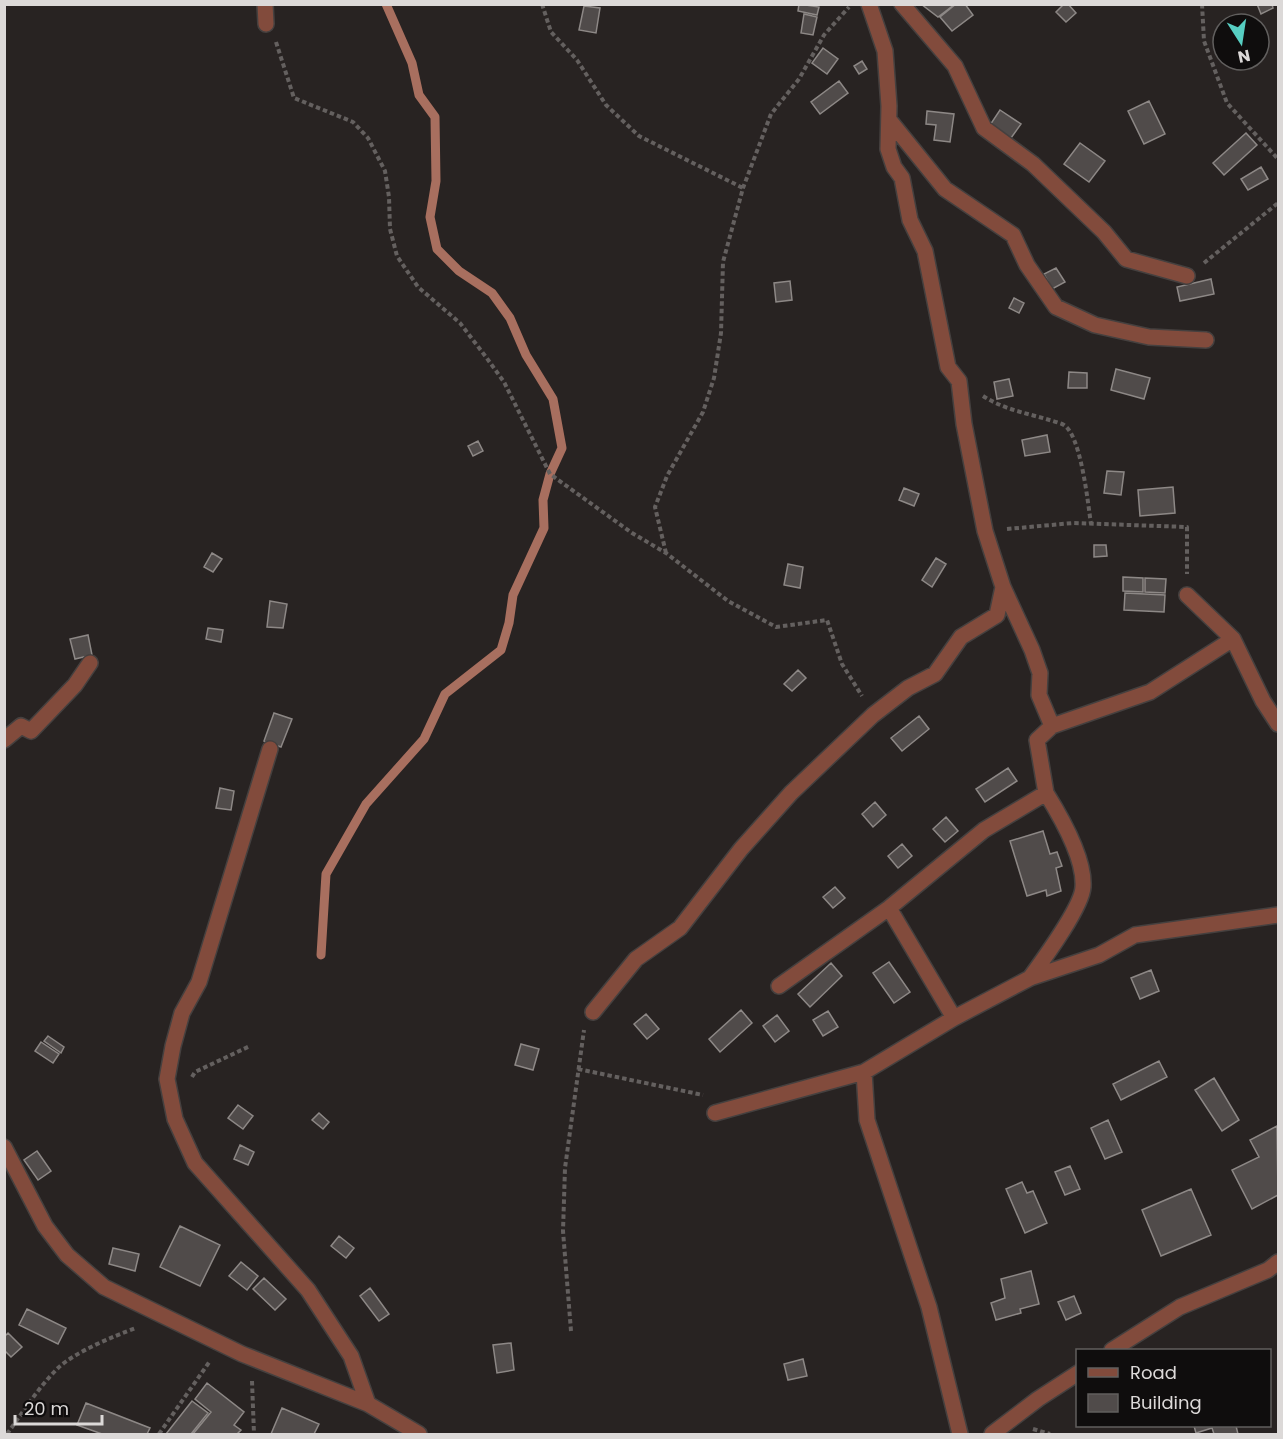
<svg xmlns="http://www.w3.org/2000/svg" width="1283" height="1439" viewBox="0 0 1283 1439" font-family="Poppins,sans-serif">
<style>
.lines{fill:none;stroke-linecap:round;stroke-linejoin:round}
.stream{stroke:#a86f5f;stroke-width:9}
.building{fill:#504b4a;stroke:#8d8886;stroke-width:1.5}
.minor-casing{stroke:#45403f;stroke-width:18}
.tertiary-casing{stroke:#45403f;stroke-width:18}
.path{stroke:#64605f;stroke-width:4;stroke-dasharray:4.5 3;stroke-linecap:butt}
.minor{stroke:#824b3c;stroke-width:15}
.tertiary{stroke:#824b3c;stroke-width:15}
</style>
<rect width="100%" height="100%" fill="#282322"/>
<g class="lines">
<!-- stream -->
<path class="stream" d="M321,955L326,874L366,804L424,739L445,694L501,650L509,623L513,595L544,528L543,500L550,474L562,448L553,399L526,355L510,318L492,293L459,271L437,249L430,217L436,181L435,117L419,95L412,63L386,4"/>
</g>
<!-- building -->
<path class="building" d="M799,4L819,7L817,15L798,11Z
M921,4H955L938,17Z
M956,4H965L973,15L952,31L940,17Z
M1064,4H1068L1076,13L1066,22L1056,12Z
M1257,4H1272L1273,8L1261,14Z
M584,6L600,8L596,33L579,30Z
M804,14L817,17L813,35L801,33Z
M823,48L838,59L827,74L812,63Z
M862,61L867,69L859,74L854,66Z
M839,81L848,93L820,114L811,102Z
M1149,101L1165,134L1144,144L1128,111Z
M1000,110L1021,124L1011,138L990,125Z
M927,111L954,114L950,142L934,140L936,125L926,124Z
M1246,133L1257,145L1224,175L1213,163Z
M1080,143L1105,161L1089,182L1064,164Z
M1261,167L1268,179L1248,190L1241,179Z
M1056,268L1065,282L1052,289L1044,274Z
M1211,279L1214,294L1180,301L1177,287Z
M790,281L792,300L776,302L774,283Z
M1014,298L1024,303L1019,313L1009,308Z
M1116,369L1150,378L1144,399L1111,390Z
M1069,372L1087,373V388H1068Z
M1009,379L1013,396L997,399L994,382Z
M1047,435L1050,452L1025,456L1022,440Z
M478,441L483,451L473,456L468,446Z
M1107,471L1124,472L1121,495L1104,493Z
M1173,487L1175,513L1140,516L1138,490Z
M904,488L919,494L914,506L899,500Z
M1094,545H1106L1107,556L1094,557Z
M212,553L222,559L213,572L204,567Z
M936,558L946,564L932,587L922,580Z
M788,564L803,567L800,588L784,585Z
M1123,577L1143,578V592L1123,591Z
M1145,578L1166,579L1165,593L1145,592Z
M1125,593L1165,595L1164,612L1124,610Z
M270,601L287,604L283,628L267,627Z
M208,628L223,630L221,642L206,639Z
M88,635L92,655L75,659L70,639Z
M798,670L806,678L792,691L784,684Z
M274,713L292,719L281,747L264,741Z
M919,716L929,729L902,751L891,738Z
M1008,768L1017,781L985,802L976,789Z
M220,788L234,791L231,810L216,808Z
M875,802L886,815L873,827L862,814Z
M946,817L958,831L945,842L933,829Z
M1043,831L1050,854L1057,852L1062,866L1056,868L1061,891L1047,896L1046,890L1027,896L1010,841Z
M902,844L912,856L898,868L888,856Z
M835,887L845,898L833,908L823,897Z
M889,962L910,992L894,1003L873,973Z
M831,963L842,976L810,1007L798,994Z
M1151,970L1159,991L1140,999L1131,978Z
M741,1010L752,1023L720,1052L709,1039Z
M828,1011L838,1027L823,1036L813,1020Z
M646,1014L659,1029L647,1039L634,1024Z
M777,1015L789,1031L775,1042L763,1026Z
M48,1036L64,1047L61,1053L44,1041Z
M41,1042L59,1054L53,1063L35,1051Z
M521,1044L539,1049L533,1070L515,1065Z
M1159,1061L1167,1077L1121,1100L1113,1084Z
M1214,1078L1239,1120L1222,1131L1195,1090Z
M238,1105L253,1116L243,1129L228,1118Z
M319,1113L329,1122L323,1129L312,1120Z
M1108,1120L1122,1152L1105,1159L1091,1128Z
M1277,1126L1278,1195L1252,1209L1232,1170L1259,1157L1250,1140Z
M240,1145L254,1152L248,1165L234,1159Z
M37,1151L51,1171L38,1180L24,1160Z
M1070,1166L1080,1189L1065,1195L1055,1172Z
M1022,1182L1027,1193L1033,1191L1047,1223L1025,1233L1006,1189Z
M1191,1189L1211,1235L1161,1256L1142,1210Z
M180,1226L220,1245L200,1286L160,1267Z
M339,1236L354,1248L346,1258L331,1246Z
M113,1248L139,1254L135,1271L109,1264Z
M241,1262L258,1276L247,1290L229,1276Z
M1031,1271L1039,1304L1020,1309L1021,1313L996,1320L991,1303L1005,1298L1001,1279Z
M264,1278L286,1299L275,1310L253,1289Z
M370,1288L389,1314L379,1321L360,1296Z
M1074,1296L1081,1313L1066,1320L1058,1302Z
M27,1309L66,1328L58,1344L19,1325Z
M8,1333L22,1347L11,1357L4,1350V1337Z
M511,1343L514,1370L497,1373L493,1345Z
M803,1359L807,1376L788,1380L784,1364Z
M207,1383L244,1412L234,1425L241,1430L237,1434H193L211,1412L195,1399Z
M192,1401L208,1413L191,1434H166Z
M86,1403L150,1428L147,1434H102L77,1425Z
M282,1408L319,1424L314,1434H271Z
M1194,1426H1236L1238,1434H1214L1212,1428L1196,1433Z"/>
<g class="lines">
<defs>
<path id="minor" d="M265,4L266,24
M902,4L955,66L984,128L1033,164L1104,232L1126,259L1187,276
M890,121L945,189L1013,235L1027,265L1056,307L1095,325L1149,337L1206,340
M1003,587L1032,650L1040,673L1039,695L1052,726
M1187,595L1233,639L1263,701L1278,724
M4,740L21,726L31,731L75,685L90,663
M270,749L199,982L182,1013L173,1046L167,1079L175,1119L195,1163L308,1290L351,1356L368,1404
M889,908L954,1018
M1030,978C1043,960 1082,907 1083,887C1085,858 1061,817 1046,793
M779,986L889,908L984,830L1046,793L1037,740L1052,726L1150,692L1233,639
M593,1012L636,959L680,928L741,849L791,793L873,715L908,688L935,674L961,637L997,615L1003,587L985,531L964,424L959,381L948,367L925,251L910,220L902,178L894,167L888,149L889,106L885,51L869,4
M864,1072L867,1120L929,1307L960,1434
M715,1113L864,1072L954,1018L1030,978L1099,955L1135,935L1278,915
M4,1147L45,1226L67,1255L104,1287L242,1354L368,1404L419,1434"/>
<path id="tertiary" d="M1112,1350L1180,1307L1268,1270L1278,1262
M992,1434L1038,1399L1078,1373"/>
</defs>
<!-- minor casing -->
<use href="#minor" class="minor-casing"/>
<!-- tertiary casing -->
<use href="#tertiary" class="tertiary-casing"/>
<!-- path -->
<path class="path" d="M542,4L551,32L577,60L606,105L639,136L743,188
M1202,4L1204,41L1227,103L1278,159
M276,42L294,98L353,122L368,138L385,171L389,197L390,229L397,256L418,287L460,323L486,357L504,382L550,474L632,533L666,553L728,601L776,627L827,620L842,664L862,696
M1204,263L1278,203
M983,396C1008,412 1034,414 1062,424C1081,431 1088,505 1091,524
M1007,529L1073,523L1187,527V574
M666,553L655,507L667,476L703,412L714,378L721,333L723,262L743,188L771,114L799,79L824,35L849,7
M578,1069L703,1095
M192,1077L195,1072L250,1046
M571,1331L563,1231L565,1168L584,1030
M252,1381L254,1434
M1033,1429L1050,1434
M7,1434C23,1412 38,1388 58,1368C75,1352 114,1336 136,1328
M159,1434L210,1361"/>
<!-- minor -->
<use href="#minor" class="minor"/>
<!-- tertiary -->
<use href="#tertiary" class="tertiary"/>
</g>
<!-- border -->
<rect width="1283" height="1439" fill="none" stroke="#dcd9d8" stroke-width="12"/>
<!-- legend -->
<rect x="1076" y="1349" width="195" height="78" fill="#0f0d0d" stroke="#615f5e" stroke-width="1.5"/>
<rect x="1088" y="1368" width="30" height="9" fill="#824b3c" stroke="#615f5e" stroke-width="1.5"/>
<text x="1130" y="1379" font-size="18" fill="#dcd9d8">Road</text>
<rect x="1088" y="1394" width="30" height="18" fill="#504b4a" stroke="#615f5e" stroke-width="1.5"/>
<text x="1130" y="1409" font-size="18" fill="#dcd9d8">Building</text>
<!-- north arrow -->
<g transform="translate(1241 42) rotate(168)"><circle r="28" fill="#0f0d0d" stroke="#615f5e" stroke-width="1.5"/>
<path d="M0-4.5L10 22L0 15L-10 22Z" fill="#57cec2"/>
<text y="-9" font-size="16" font-weight="bold" text-anchor="middle" fill="#dcd9d8">N</text>
</g>
<!-- scale -->
<path d="M15 1415v9h87v-9" fill="none" stroke="#dcd9d8" stroke-width="3"/>
<text x="24" y="1415" font-size="18" fill="#dcd9d8" stroke="#0f0d0d" stroke-width="4.5" paint-order="stroke">20 m</text>
</svg>
